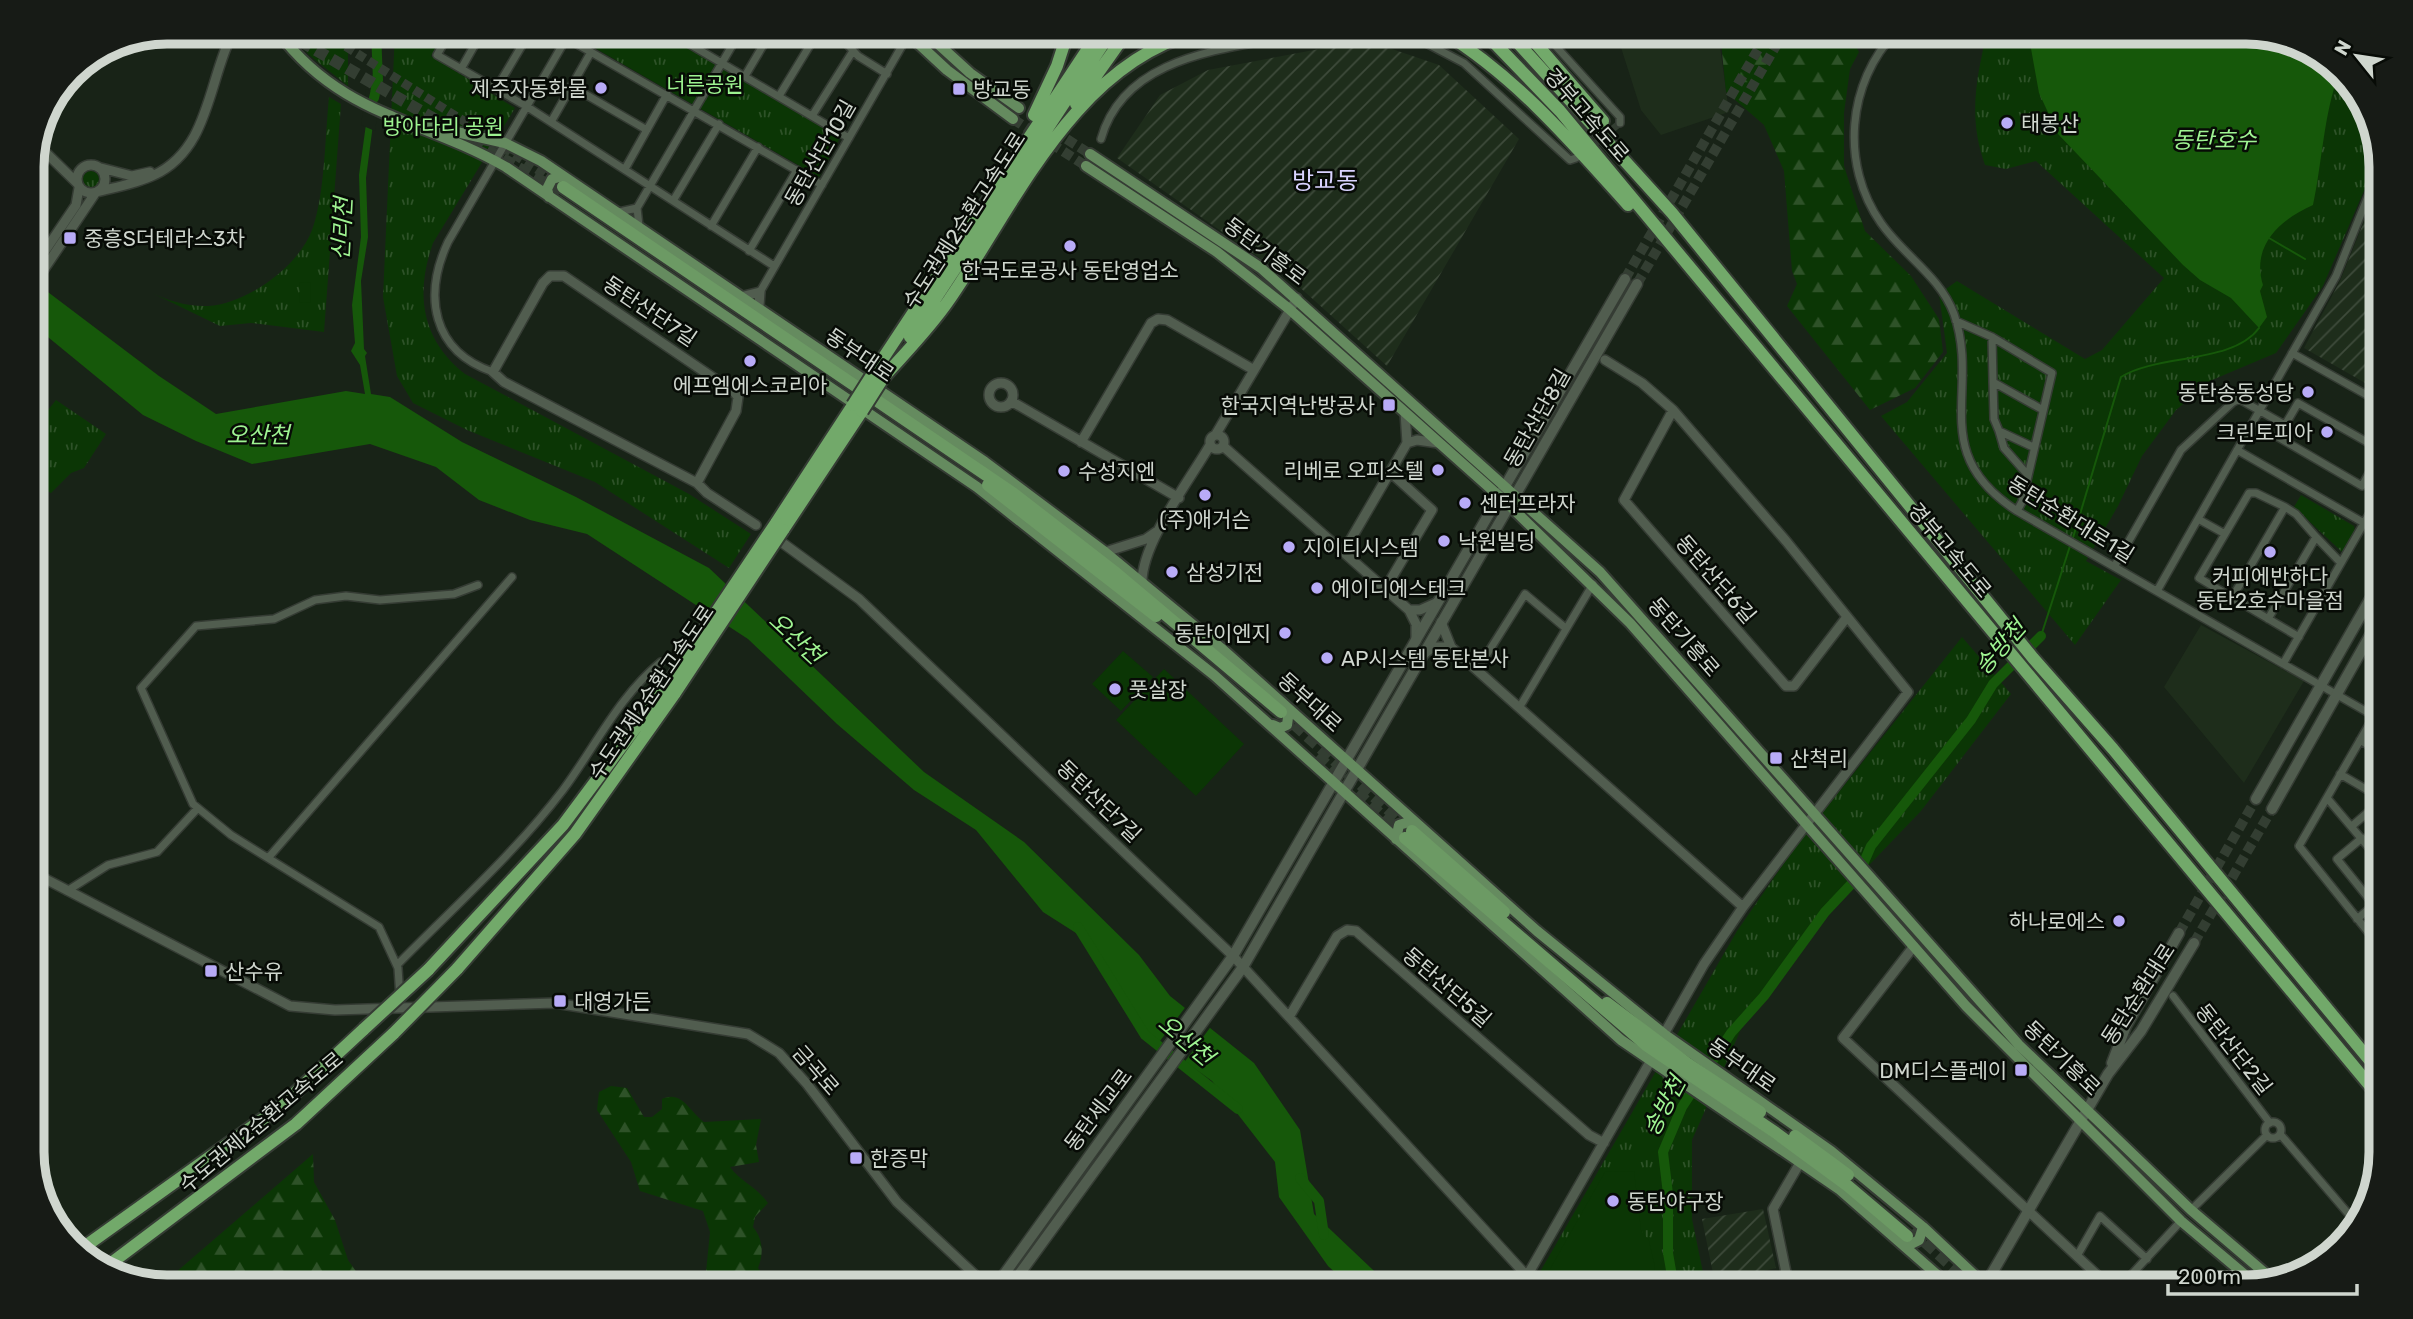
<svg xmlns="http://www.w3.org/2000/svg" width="2413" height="1319" viewBox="0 0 2413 1319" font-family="Rubik,'Noto Sans KR',sans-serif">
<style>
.built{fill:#1e2d1b}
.industrial{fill:url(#industrial-furrows)}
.grass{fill:url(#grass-tufts)}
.forest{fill:url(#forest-firs)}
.pitch{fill:#0b3605}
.water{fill:#16580a}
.pier{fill:#182317}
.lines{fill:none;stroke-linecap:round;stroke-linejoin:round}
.stream{stroke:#16580a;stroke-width:2}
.river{stroke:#16580a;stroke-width:10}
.minor-tunnel{stroke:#333e32;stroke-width:7;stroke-dasharray:7 3.5;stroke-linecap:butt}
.tertiary-tunnel{stroke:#333e32;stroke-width:9;stroke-dasharray:9 4.5;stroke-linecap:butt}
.secondary-tunnel{stroke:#333e32;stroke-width:10;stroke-dasharray:10 5;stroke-linecap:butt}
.primary-tunnel{stroke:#333e32;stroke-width:10;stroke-dasharray:10 5;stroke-linecap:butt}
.trunk-tunnel{stroke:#333e32;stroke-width:12;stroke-dasharray:12 6;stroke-linecap:butt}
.minor-casing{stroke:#353c34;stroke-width:10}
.tertiary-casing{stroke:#353c34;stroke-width:12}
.secondary-casing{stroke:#353c34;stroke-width:13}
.primary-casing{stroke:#353c34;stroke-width:14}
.trunk-casing{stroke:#353c34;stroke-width:16}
.motorway-casing{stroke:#353c34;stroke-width:16}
.minor{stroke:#515d4f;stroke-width:7}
.tertiary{stroke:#515d4f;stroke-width:9}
.secondary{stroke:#515d4f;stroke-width:10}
.primary{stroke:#658b5f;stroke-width:10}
.trunk{stroke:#6c9a64;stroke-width:12}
.motorway{stroke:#72a96a;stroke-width:12}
.motorway-bridge-casing{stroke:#353c34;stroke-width:16;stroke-linecap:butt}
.motorway-bridge{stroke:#72a96a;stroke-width:12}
.poi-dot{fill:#b8abf7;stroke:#070b06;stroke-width:2.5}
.labels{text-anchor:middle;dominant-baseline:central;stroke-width:5;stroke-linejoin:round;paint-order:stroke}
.park-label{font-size:21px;fill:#9df390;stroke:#070b06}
.poi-label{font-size:21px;fill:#cfd6ce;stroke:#070b06;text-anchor:start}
.street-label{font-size:21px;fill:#cfd6ce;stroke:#070b06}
.water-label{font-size:23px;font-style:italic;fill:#9ff492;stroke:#070b06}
.quarter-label{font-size:24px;fill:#d9d3ff;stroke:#070b06}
.rim{fill:none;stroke:#cfd6ce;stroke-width:9}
</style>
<defs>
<pattern id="industrial-furrows" width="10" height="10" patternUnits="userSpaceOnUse" patternTransform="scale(1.75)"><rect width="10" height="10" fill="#1e2d1b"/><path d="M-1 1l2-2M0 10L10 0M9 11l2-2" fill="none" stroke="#3e4b3b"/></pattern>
<pattern id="grass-tufts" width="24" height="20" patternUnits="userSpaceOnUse" patternTransform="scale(1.75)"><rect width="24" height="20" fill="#0b3605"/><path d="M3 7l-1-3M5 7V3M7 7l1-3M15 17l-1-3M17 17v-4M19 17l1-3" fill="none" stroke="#2e5228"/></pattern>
<pattern id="forest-firs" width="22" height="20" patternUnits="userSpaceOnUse" patternTransform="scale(1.75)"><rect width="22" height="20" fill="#0b3605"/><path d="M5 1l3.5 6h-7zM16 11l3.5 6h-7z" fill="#2e5228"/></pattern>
</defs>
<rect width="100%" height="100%" fill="#182317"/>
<!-- built -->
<path class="built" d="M1616,32H1718L1729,112L1661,135L1641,110Z
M2201,625L2304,681L2244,783L2164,687Z"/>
<!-- industrial -->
<path class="industrial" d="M1346,44L1392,49L1439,65L1519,139L1387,366L1295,283L1117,158L1160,95L1208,70Z
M2377,189L2381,191V392L2304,348L2340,281Z
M1763,1209L1776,1268L1715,1283L1702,1219Z"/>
<!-- grass -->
<path class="grass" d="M290,32H348V86L309,55Z
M395,32H445L431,56L515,108L433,243C415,294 421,339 465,374L689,494L751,534L729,568L595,482L467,430L413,403L397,376L383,297Z
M567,32H661L841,136L819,177Z
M1987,32H2246L2313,49L2359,92L2381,158V165L2369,179L2323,286L2276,353L2212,380L2176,410L2142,456L2118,506L2086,561L2121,580L2075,645L1881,416L1907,402L1947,353L1939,294L1957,281L2085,359L2102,350L2164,278L2036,161L2006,169L1985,165C1968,118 1976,80 1987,32Z
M329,97L341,104L324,332L251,323L220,326L152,293C169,301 189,307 208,306C247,304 299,266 312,230C325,195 325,136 329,97Z
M83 179a8 8 0 1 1 16 0a8 8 0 1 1-16 0Z
M56,400L106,434L84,468L71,473L51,493L32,483V430Z
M2301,495L2354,526L2355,531L2342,552L2294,507Z
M1962,637L2011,694L1921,811L1849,886L1749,1011L1692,1140V1219L1706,1287H1547L1537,1277L1737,931L1796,846Z"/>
<!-- forest -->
<path class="forest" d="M1720,32H1848L1859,52L1850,69L1844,113V166L1865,231L1911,276L1939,319L1943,352L1915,388L1870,410L1787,306L1797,284L1792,271L1784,171L1764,125L1726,92Z
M611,1086L627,1088L644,1117H652L662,1109V1099C682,1090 689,1111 704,1122L761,1119L756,1145L759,1162L730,1167C741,1182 756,1186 768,1203L755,1217L753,1227C763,1239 764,1253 758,1268L771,1287H681L687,1274L706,1272L710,1232L703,1211L640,1191L631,1162L597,1110L599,1092Z
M313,1154L314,1182L335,1220L348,1260L367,1287L160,1286Z"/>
<!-- pitch -->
<path class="pitch" d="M300,282L311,283L310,303L299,302Z
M1123,651L1153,677L1121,711L1092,684Z
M1164,669L1244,744L1196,796L1116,720Z
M1634,1171L1641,1230L1649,1241L1655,1267L1654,1287H1557L1546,1276L1605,1172Z"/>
<!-- water -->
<path class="water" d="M373,32H378L377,94L366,178L368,237L361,281L364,349L367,353L365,356L371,394L390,397L462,442L576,497L709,568L924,772L1024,842L1139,955L1170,996L1254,1063L1300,1130L1314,1214L1391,1287H1351L1328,1266L1279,1197L1275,1162L1212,1081L1149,1036L1087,940L1043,912L976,830L914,790L837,724L748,639L587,534L530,520L479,500L436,467L370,444L252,464L196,441L143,415L32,324V280L159,376L216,414L346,391L365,394L360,365L351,351L355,343L352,305L361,237L359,175L374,66Z
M2028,32H2246L2313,49L2339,74C2324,112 2322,164 2313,205C2279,220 2251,246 2263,285L2260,291L2267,317L2259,328L2231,298L2200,280L2183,265L2058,134L2039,93Z"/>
<!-- pier -->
<path class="pier" d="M366,89L380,95L375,131L361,125Z
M1187,1005L1212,1025L1183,1064L1157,1045Z"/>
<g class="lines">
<!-- stream -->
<path class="stream" d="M2269,238L2305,259
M2072,541L2121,377C2157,354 2233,364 2259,328
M2041,636L2070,546"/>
<!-- river -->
<path class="river" d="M374,98L378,80L376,32
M1078,927L1145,1035L1238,1109
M1300,1178L1319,1201L1324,1235
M1679,1287L1672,1276L1668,1253V1194L1663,1152L1682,1107L1731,1033L1764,996L1825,912L1857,878L1871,846L1971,720L1993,684L2041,636"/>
<!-- minor-tunnel -->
<path class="minor-tunnel" d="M1588,149L1620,123"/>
<!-- tertiary-tunnel -->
<path class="tertiary-tunnel" d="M323,32L492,139
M503,147L556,182"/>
<!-- secondary-tunnel -->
<path class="secondary-tunnel" d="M1625,279L1768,32
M1637,284L1784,32
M2179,933L2256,799
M2194,943L2272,809"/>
<!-- primary-tunnel -->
<path class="primary-tunnel" d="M1013,119L1086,166
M1054,131L1090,154"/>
<!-- trunk-tunnel -->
<path class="trunk-tunnel" d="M285,32L563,194
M1281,712L1412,831
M1317,756L1404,836
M1912,1230L1975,1287"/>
<defs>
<path id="minor" d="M450,32L437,55L526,106L774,266
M556,32L822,185
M669,32L849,138
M836,32L858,56L887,74
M1289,32L1290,36L1314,32
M1405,32L1464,63L1570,160L1576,158
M1543,32L1620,117V123
M1896,32C1847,82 1840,165 1881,223C1903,255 1940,276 1954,314C1981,391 1926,452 2017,511L2381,720
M693,45L700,32
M461,69L482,32
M745,76L771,32
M571,86L647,130
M496,89L530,32
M779,96L818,32
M812,116L853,51
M551,122L591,52
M1101,139C1124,57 1220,50 1290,36
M625,169L667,94
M673,201L719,124
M637,208L740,32
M619,212L637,208L639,226
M711,226L758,147
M749,251L797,170
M760,292L910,32
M1956,321L1992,337L2052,373L2022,502L2017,511
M1992,337L1993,382L2043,410
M2292,353L2381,403
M493,372C432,351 423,296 448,242L570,32
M1993,382L1994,419L1999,431L2033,447
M1999,431L2004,448L2027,474
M2237,450L2364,523L2283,664
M2381,450L2298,403L2278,437L2362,486L2381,452
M2198,519L2225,534L2199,578L2299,637
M2364,523L2381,494
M2225,534L2249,493H2256L2285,507
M2316,537L2341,563
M2114,567L2181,450L2233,402L2239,399L2285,425
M2157,591L2336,276L2371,189L2381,175
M2232,598L2285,507L2296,514L2316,537L2268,619
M1477,670L1525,594L1563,626
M2381,704L2299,846L2381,948
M1519,708L1593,584
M2360,740L2381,753
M2340,774L2381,798
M2327,798L2381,862
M2352,826L2381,801
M2362,838L2337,859L2374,905
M269,857L512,577
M67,891L108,865L157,852L197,809
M2357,919L2381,899
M397,965C453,908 515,853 563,790C595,747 619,696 661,662
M2173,996L2270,1123
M400,998L398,968L379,927L231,835L193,804L141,688L196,626L274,619L315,600L346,596L380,600L454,594L478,585
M2265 1130a8 8 0 1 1 16 0a8 8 0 1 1-16 0Z
M2280,1134L2358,1225
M2191,1210L2267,1135
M2077,1256L2100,1216L2147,1259
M2120,1287L2181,1221"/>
<path id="tertiary" d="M36,143L77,183
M77 179a14 14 0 1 1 28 0a14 14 0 1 1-28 0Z
M101,168L132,176L150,172
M32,270L76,205L79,188
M32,287L96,192C116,187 136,184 154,175C210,149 208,80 233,32
M740,297L760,292L759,306L762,313
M1605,360L1642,383L1673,410L1786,541L1908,692L1743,907L1704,964L1664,1034
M989 395a12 12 0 1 1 24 0a12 12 0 1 1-24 0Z
M1011,401L1179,498
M1673,410L1624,500L1786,686H1794L1847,617
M1216,434L1297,298
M1210 442a7 7 0 1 1 14 0a7 7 0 1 1-14 0Z
M1081,442L1151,323L1158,319L1167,320L1254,370
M1407,443L1417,440L1438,443
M1223,446L1409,610L1416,624V641
M697,483L736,411L738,397L734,392L564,276H550L543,283L493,372L504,382L697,483L707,493L756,525
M784,544L859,599L1233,956L1289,1017
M1344,551L1407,443L1405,412
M1105,552L1146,539L1156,532
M1142,582C1142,542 1190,480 1210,445
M1385,589L1432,510L1390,472
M1409,610H1420L1438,602
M1441,622L1451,647L1743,907
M1424,654L1433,647H1451
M32,872L290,1006L335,1010L555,1003L748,1034L779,1053L807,1084L897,1202L988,1287
M1914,946L1843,1038L2110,1287
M1527,1276L1650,1062
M1537,1287L1289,1017L1337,936L1347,930L1356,931L1589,1135L1604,1143
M1789,1287L1773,1209L1801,1161"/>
<path id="secondary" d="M2256,799L2381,580
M2272,809L2381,616
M2112,1063L2126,1026L2179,933
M995,1287L1233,956L1625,279
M1010,1287L1243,967L1637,284
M1984,1287L2108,1074L2141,1031L2194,943"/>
<path id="primary" d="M278,32C342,117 421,118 506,167L977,487L1214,675L1621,1040L1839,1189L1951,1287
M906,32L947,70L1013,119
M925,32L970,73L1019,108
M430,126L505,143L541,161L985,462L1105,552L1221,648L1537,931L1664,1034L1831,1151L1923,1227L1987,1287
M1090,154L1261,268L1600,572L2019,1045L2191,1210L2273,1280
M1086,166L1217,252L1288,308L1509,505L1630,623L1966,1006L2181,1221L2257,1285
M549,197L547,189L552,179L563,176
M1273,725L1280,728L1287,725L1289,710
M1396,839L1399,825L1412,821
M1907,1246L1919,1240L1923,1227"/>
<path id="trunk" d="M563,187L1014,494L1116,573L1281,712
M988,485L1156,616
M1412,831L1504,912
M1405,838L1646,1045L1776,1133L1848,1186L1907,1236
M1607,1003L1688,1064L1760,1112
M1795,1136L1848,1175"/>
<path id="motorway" d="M1443,32C1516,77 1571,141 1628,205
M1484,32L1560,111L2381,1099
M1508,32L1672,213L2033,658L2113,749L2381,1074
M1526,32L1603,121
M1076,104L1127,32
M1034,115L1057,66L1068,32
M910,337L1111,32
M874,372L1099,32
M883,378C905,353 930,328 949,300C1016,203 1074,65 1197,32
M776,523L853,405
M783,530L862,411
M457,969L575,834L675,693
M428,970L563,825L666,687
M80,1250L281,1106L364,1029
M102,1270L296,1124L394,1033"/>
</defs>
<!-- minor casing -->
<use href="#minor" class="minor-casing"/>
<!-- tertiary casing -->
<use href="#tertiary" class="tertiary-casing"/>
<!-- secondary casing -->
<use href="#secondary" class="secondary-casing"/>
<!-- primary casing -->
<use href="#primary" class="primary-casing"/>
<!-- trunk casing -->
<use href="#trunk" class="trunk-casing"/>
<!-- motorway casing -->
<use href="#motorway" class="motorway-casing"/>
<!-- minor -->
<use href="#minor" class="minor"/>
<!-- tertiary -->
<use href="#tertiary" class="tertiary"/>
<!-- secondary -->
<use href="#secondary" class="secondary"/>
<!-- primary -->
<use href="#primary" class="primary"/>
<!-- trunk -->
<use href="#trunk" class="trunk"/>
<!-- motorway -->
<use href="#motorway" class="motorway"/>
<defs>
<path id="motorway-bridge" d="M853,405L874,372
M862,411L883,378
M666,687L776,523
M675,693L783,530
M364,1029L428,970
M394,1033L457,969"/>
</defs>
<!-- motorway-bridge casing -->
<use href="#motorway-bridge" class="motorway-bridge-casing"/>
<!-- motorway-bridge -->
<use href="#motorway-bridge" class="motorway-bridge"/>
</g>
<!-- markers -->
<g class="poi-dot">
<circle cx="601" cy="88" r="7"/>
<rect x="952" y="82" width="14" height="14" rx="3.5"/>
<circle cx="2007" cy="123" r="7"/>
<rect x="63" y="231" width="14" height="14" rx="3.5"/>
<circle cx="1070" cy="246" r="7"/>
<circle cx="750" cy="361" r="7"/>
<circle cx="2308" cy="392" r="7"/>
<rect x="1382" y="398" width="14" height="14" rx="3.5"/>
<circle cx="2327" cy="432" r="7"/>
<circle cx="1438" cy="470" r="7"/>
<circle cx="1064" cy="471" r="7"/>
<circle cx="1205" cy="495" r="7"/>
<circle cx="1465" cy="503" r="7"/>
<circle cx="1444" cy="541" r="7"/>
<circle cx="1289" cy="547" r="7"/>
<circle cx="2270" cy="552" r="7"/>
<circle cx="1172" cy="572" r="7"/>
<circle cx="1317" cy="588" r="7"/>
<circle cx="1285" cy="633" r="7"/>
<circle cx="1327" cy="658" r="7"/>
<circle cx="1115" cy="689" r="7"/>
<rect x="1769" y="751" width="14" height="14" rx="3.5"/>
<circle cx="2119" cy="921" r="7"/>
<rect x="204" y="964" width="14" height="14" rx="3.5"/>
<rect x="553" y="994" width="14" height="14" rx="3.5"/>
<rect x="2014" y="1063" width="14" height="14" rx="3.5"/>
<rect x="849" y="1151" width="14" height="14" rx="3.5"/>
<circle cx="1613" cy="1201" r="7"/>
</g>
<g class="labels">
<!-- park labels -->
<g class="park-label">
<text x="705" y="84">너른공원</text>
<text x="443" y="126">방아다리 공원</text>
</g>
<!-- poi labels -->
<g class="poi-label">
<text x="587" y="88" text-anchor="end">제주자동화물</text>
<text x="973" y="89">방교동</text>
<text x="2021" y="123">태봉산</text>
<text x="84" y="238">중흥S더테라스3차</text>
<text x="1070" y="270" text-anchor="middle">한국도로공사 동탄영업소</text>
<text x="750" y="385" text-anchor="middle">에프엠에스코리아</text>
<text x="2294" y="392" text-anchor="end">동탄송동성당</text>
<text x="1375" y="405" text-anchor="end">한국지역난방공사</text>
<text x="2313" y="432" text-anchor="end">크린토피아</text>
<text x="1424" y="470" text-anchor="end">리베로 오피스텔</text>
<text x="1078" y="471">수성지엔</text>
<text x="1479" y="503">센터프라자</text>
<text x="1205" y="519" text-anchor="middle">(주)애거슨</text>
<text x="1458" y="541">낙원빌딩</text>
<text x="1303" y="547">지이티시스템</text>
<text x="1186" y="572">삼성기전</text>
<text x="2270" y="576" text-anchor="middle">커피에반하다<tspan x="2270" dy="24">동탄2호수마을점</tspan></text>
<text x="1331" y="588">에이디에스테크</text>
<text x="1271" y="633" text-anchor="end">동탄이엔지</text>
<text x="1341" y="658">AP시스템 동탄본사</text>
<text x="1129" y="689">풋살장</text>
<text x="1790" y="758">산척리</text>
<text x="2105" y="921" text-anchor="end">하나로에스</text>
<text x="225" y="971">산수유</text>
<text x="574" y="1001">대영가든</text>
<text x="2007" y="1070" text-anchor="end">DM디스플레이</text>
<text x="870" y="1158">한증막</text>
<text x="1627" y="1201">동탄야구장</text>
</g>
<!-- street labels -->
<g class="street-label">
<text transform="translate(1587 115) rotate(49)">경부고속도로</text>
<text transform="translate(820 153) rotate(-60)">동탄산단10길</text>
<text transform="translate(964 220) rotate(-57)">수도권제2순환고속도로</text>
<text transform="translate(1265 251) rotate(37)">동탄기흥로</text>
<text transform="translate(650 311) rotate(34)">동탄산단7길</text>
<text transform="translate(860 355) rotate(34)">동부대로</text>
<text transform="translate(1537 418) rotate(-60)">동탄산단8길</text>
<text transform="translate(2071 519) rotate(32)">동탄순환대로1길</text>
<text transform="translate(1950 550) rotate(50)">경부고속도로</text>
<text transform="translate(1716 579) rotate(49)">동탄산단6길</text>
<text transform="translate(1684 637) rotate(49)">동탄기흥로</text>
<text transform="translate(651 692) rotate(-56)">수도권제2순환고속도로</text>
<text transform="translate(1310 702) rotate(42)">동부대로</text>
<text transform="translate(1099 801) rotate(44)">동탄산단7길</text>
<text transform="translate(1447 987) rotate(41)">동탄산단5길</text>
<text transform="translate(2138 994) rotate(-57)">동탄순환대로</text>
<text transform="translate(2234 1049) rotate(52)">동탄산단2길</text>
<text transform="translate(2062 1058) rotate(44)">동탄기흥로</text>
<text transform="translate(1742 1065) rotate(35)">동부대로</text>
<text transform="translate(816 1070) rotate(49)">금곡로</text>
<text transform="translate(1098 1110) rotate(-53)">동탄세교로</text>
<text transform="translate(261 1122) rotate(-40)">수도권제2순환고속도로</text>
</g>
<!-- water labels -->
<g class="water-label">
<text x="2214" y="140">동탄호수</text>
<text transform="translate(342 229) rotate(-87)">신리천</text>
<text x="258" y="435">오산천</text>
<text transform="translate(796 638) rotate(43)">오산천</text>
<text transform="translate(2000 647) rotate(-49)">송방천</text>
<text transform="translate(1186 1040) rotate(40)">오산천</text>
<text transform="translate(1664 1106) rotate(-62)">송방천</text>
</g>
<!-- quarter labels -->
<g class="quarter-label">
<text x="1325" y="181">방교동</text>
</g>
</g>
<!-- crop -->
<path d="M0 0H2413V1319H0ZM167 44H2246A123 123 0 0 1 2369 167V1152A123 123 0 0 1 2246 1275H167A123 123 0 0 1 44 1152V167A123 123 0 0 1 167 44Z" fill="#171b16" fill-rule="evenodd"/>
<path class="rim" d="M167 44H2246A123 123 0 0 1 2369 167V1152A123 123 0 0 1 2246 1275H167A123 123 0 0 1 44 1152V167A123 123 0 0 1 167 44Z"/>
<!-- north arrow -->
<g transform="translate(2357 56) rotate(300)" stroke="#070b06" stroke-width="5" paint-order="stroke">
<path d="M0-5L12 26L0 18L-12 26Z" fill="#cfd6ce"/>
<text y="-10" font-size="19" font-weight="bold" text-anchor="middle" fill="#cfd6ce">N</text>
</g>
<!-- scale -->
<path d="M2168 1284v10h189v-10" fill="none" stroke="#cfd6ce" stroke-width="3.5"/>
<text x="2178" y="1284" font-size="21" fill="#cfd6ce" stroke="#070b06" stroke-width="5" paint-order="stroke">200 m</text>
</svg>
